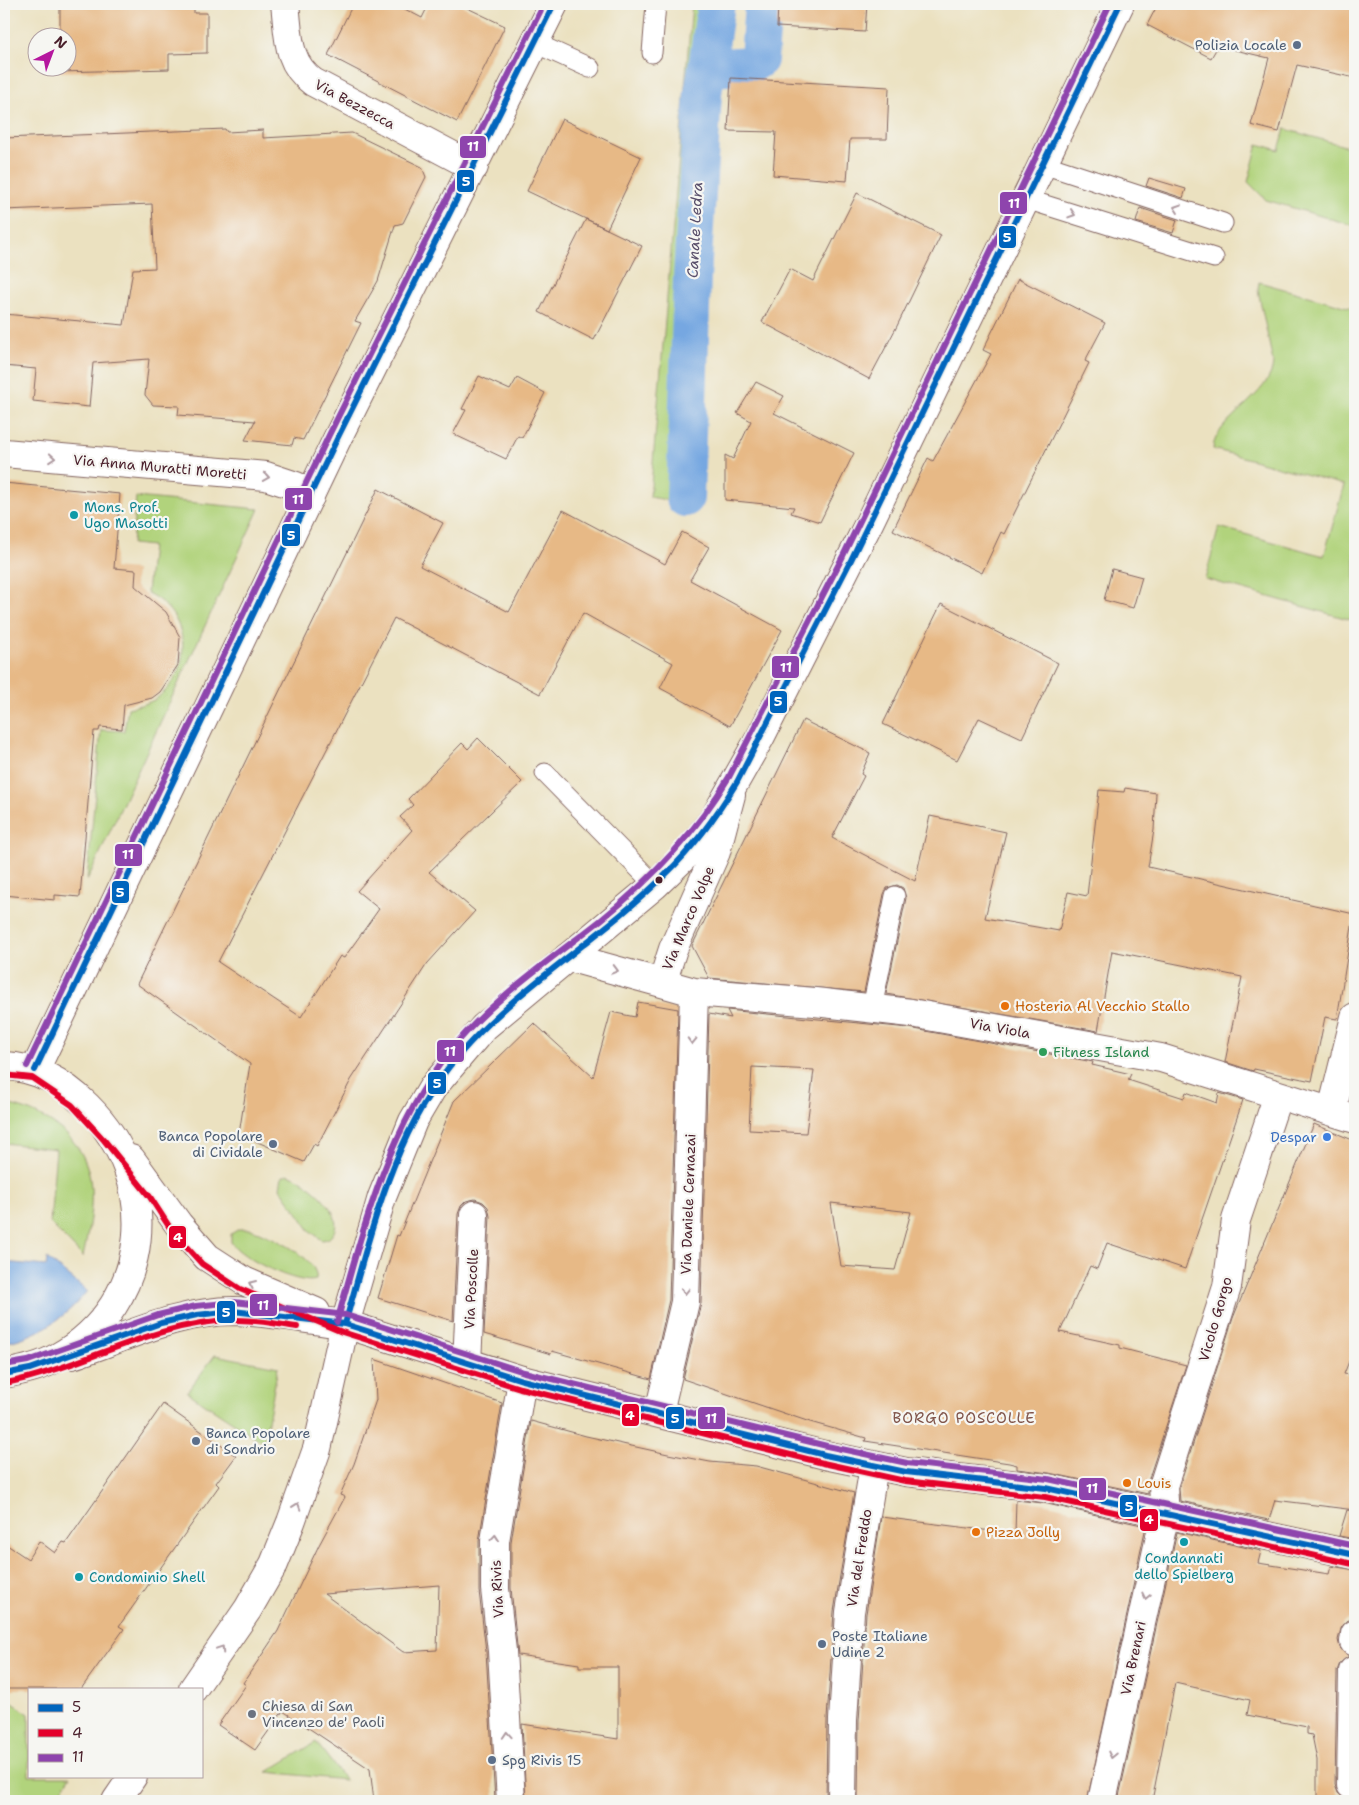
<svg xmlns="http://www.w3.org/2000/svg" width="1359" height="1805" viewBox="0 0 1359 1805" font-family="'Shantell Sans',sans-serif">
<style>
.green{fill:#b1d37c;stroke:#7e7954}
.water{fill:#76a7e1;stroke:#606386}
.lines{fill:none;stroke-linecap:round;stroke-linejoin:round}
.canal{stroke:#76a7e1;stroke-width:38}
.building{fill:#e7b986;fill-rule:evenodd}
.service-casing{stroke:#82635f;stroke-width:21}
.pedestrian-casing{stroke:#82635f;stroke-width:30}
.minor-casing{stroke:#82635f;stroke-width:30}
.tertiary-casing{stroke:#82635f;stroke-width:30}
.primary-casing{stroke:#82635f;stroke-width:30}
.service{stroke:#fff;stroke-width:19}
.pedestrian{stroke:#fff;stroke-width:28}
.minor{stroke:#fff;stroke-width:28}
.tertiary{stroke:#fff;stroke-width:28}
.primary{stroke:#fff;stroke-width:28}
.bus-1-casing{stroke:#f6f6f2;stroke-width:10}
.bus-2-casing{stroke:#f6f6f2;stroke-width:10}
.bus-3-casing{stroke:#f6f6f2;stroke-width:10}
.bus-1{stroke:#0065bd;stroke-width:6}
.bus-2{stroke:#e4002b;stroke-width:6}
.bus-3{stroke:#8e44ad;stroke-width:6}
.oneway{stroke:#ae9aa0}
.service-dot{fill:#5c6f8a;stroke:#f6f6f2;stroke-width:2}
.culture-dot{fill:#0f9aa8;stroke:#f6f6f2;stroke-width:2}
.bus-dot{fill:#4a1f2b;stroke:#f6f6f2;stroke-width:2}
.food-dot{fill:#e8710a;stroke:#f6f6f2;stroke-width:2}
.leisure-dot{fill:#2e9e5b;stroke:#f6f6f2;stroke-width:2}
.shop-dot{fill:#3f7fe0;stroke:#f6f6f2;stroke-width:2}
.worship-dot{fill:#6b7280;stroke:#f6f6f2;stroke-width:2}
.labels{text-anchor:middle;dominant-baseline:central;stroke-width:4.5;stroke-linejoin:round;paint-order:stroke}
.service-label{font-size:14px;fill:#4e5e75;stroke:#f6f6f2;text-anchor:start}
.street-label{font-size:14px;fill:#4a1f2b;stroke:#f6f6f2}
.culture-label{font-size:14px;fill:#0d838f;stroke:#f6f6f2;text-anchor:start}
.food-label{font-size:14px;fill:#c56008;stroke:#f6f6f2;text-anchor:start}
.leisure-label{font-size:14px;fill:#27864d;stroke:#f6f6f2;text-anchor:start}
.shop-label{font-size:14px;fill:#366cbe;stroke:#f6f6f2;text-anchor:end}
.worship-label{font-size:14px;fill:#5b616d;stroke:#f6f6f2;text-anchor:start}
.water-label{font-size:15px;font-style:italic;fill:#594f6b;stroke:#f6f6f2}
.neighbourhood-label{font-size:15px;letter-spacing:1px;fill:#81554b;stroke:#f6f6f2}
.line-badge{stroke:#f6f6f2;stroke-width:2}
.badge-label{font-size:14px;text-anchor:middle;font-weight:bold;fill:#fff}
</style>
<rect width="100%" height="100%" fill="#f6f6f2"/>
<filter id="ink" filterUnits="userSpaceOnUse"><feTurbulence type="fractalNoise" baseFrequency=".02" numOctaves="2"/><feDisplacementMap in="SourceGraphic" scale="10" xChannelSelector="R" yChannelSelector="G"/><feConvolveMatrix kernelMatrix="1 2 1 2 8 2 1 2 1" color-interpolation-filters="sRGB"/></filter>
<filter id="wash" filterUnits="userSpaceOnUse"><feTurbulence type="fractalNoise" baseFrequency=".0096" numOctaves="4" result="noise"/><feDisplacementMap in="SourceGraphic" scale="20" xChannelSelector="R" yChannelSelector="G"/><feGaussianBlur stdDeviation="1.12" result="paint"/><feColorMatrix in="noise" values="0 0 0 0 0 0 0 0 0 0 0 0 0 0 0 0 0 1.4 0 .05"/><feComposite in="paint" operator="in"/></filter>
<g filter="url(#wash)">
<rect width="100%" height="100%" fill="#ebe1c0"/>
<!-- green -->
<path class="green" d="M692,4H706L700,68L678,502L650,497Z
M1285,129L1355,149V226L1266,200L1248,182L1258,144L1279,150Z
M1259,282L1355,309V621L1205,579L1219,527L1324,556L1344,485L1213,449C1214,419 1273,395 1273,362L1258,290Z
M136,497L259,509L87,881L101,730L124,731L128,708C137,706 146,704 154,700C195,673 192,614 147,593L152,546L132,544Z
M4,1104C19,1106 34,1112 47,1120C102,1152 95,1202 83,1257L50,1223L56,1149L4,1143Z
M288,1174C308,1181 354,1218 328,1239L322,1240L310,1231L280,1188L282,1177Z
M251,1229C268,1235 321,1258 316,1280C299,1286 240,1258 231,1242V1234L239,1229Z
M215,1355L278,1367L264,1443L187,1392Z
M4,1697L29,1714V1776H71L54,1801H4Z
M316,1742L345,1780L267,1772Z"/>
<!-- water -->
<path class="water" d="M47,1258L87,1291C66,1318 38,1336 4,1343V1262L46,1266Z"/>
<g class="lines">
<!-- canal -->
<path class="canal" d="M706,74L716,4
M685,498L692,277L703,93L706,74L712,68L750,65L759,59L763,4"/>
</g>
<g id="blocks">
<!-- building -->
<path class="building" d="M60,4H194V13H207V53L169,54V69L60,72V68H68V38H60Z
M353,4H395L422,18L429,4H459L505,26L457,122L328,55Z
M778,4H867L865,32L777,27Z
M1158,4H1355V78L1297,65L1279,132L1251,125L1269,58L1218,46L1211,58L1147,25Z
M731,78L889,87L887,139H850L847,181L773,175L776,132L728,131Z
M562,119L641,157L607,229L527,191Z
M225,129L227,132L263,130V138L352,133L422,167L426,177L403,223L395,225L378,281L355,321L361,323L303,440L294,438L292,445L245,440L255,421L178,415L179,406L153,405L145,395L149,359L93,363L89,407L33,401L36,369L4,366V314L124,325L133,269L155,268L152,204L4,210V138Z
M1149,178L1186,189L1183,198L1146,186Z
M857,193L941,235L897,326L869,379L762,322L790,269L813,281Z
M1140,208L1177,220L1173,233L1136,222Z
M586,219L642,246L594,340L539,312Z
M1018,279L1105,323L1085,361L1089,363L1004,534L1001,532L982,573L893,530L928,458L933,461L991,354L983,350Z
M479,376L510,390L517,378L545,393L522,438L518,436L506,459L453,434L466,410L462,409Z
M756,382L784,396L774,413L854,453L820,522L791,513L794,507L725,500V455L733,459L751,421L737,413Z
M4,483L120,494L114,568L136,570L135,586L166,612L180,637L178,665L160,692L152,698L124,705L122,729L100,727L99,731H94L80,897L55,895V900L4,895Z
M378,489L443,523L420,566L509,612L563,510L665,564L682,532L709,547L690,580L782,630L730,726L660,688L673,663L583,613L540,694L394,618L218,962L301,1017L340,956L344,958L379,909L357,891L412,830L400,817L413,805L408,799L462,743L468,749L478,738L522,782L429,872L475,911L427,964L351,1080L317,1146L314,1144L304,1162L239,1134L250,1064L137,984Z
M1112,569L1142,577L1133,608L1104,600Z
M941,604L1058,663L1022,738L979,718L957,760L883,724Z
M803,720L870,753L861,774L864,776L832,838L915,881L930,816L1006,832L985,918L1059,931L1068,892L1087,896L1099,790L1124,792L1125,788L1156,793L1154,830L1148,867L1354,914L1337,1019L1325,1017L1312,1081L1254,1069L1253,1071L1225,1062L1242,977L1112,951L1098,1031L886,994L906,898L903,888L897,885L887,888L884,894L864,992L709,978L692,946Z
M638,1002L678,1009L669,1300L651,1379L552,1351L551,1354L484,1334L490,1216L488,1207L483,1202L475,1199L466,1201L461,1206L458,1214L453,1321L378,1298L397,1235L399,1236L454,1101L534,1023L593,1077L611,1012L635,1017Z
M727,1010L909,1028L1093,1062L1092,1065L1131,1074L1128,1080L1184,1098L1186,1092L1217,1103L1219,1093L1243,1100L1185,1269L1107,1243L1097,1269L1090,1266L1060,1332L1120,1345V1348L1186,1365L1148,1481V1494L1049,1473L1017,1469V1465L1009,1463L865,1441L866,1438L810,1422L683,1379L701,1303L709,1014L731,1018ZM752,1067L814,1070L806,1133L749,1130ZM831,1203L911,1212L895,1270L841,1266Z
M1314,1124L1355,1141V1346L1344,1374L1355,1376V1510L1275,1500L1269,1520L1180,1501L1179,1488L1233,1318Z
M374,1359L502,1403L479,1541V1591L486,1652L495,1801H374L370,1769L283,1711L255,1750L218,1725L246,1685L243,1683L278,1631L319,1545L345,1497L340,1495L354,1464L376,1400ZM439,1585L437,1650L403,1652L324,1594Z
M163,1404L236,1456L216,1483L219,1486L119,1626L124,1629L81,1689H4V1543L28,1559L39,1541L55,1553L63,1542L66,1543Z
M531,1421L586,1436L668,1454L710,1462L756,1466L854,1493L834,1611L827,1719L826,1801H526L522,1724L618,1739V1667H579V1664L518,1655L511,1588V1542Z
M1016,1500L1043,1503L1146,1526L1087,1801H858L859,1721L866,1614L881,1517L1015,1534Z
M1347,1510L1355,1511V1539L1339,1536Z
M1177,1532L1261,1551L1258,1563L1329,1574L1331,1566L1355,1570V1619L1348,1620L1342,1625L1338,1640L1340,1648L1349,1656L1340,1663L1337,1671L1335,1785L1338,1793L1346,1801H1317V1760L1312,1735L1307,1734V1727L1247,1715L1250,1700L1175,1683L1152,1801H1118Z"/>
</g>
</g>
<g filter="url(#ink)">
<use href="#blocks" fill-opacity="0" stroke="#82635f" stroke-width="1"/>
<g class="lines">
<defs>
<path id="service" d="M535,43L590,68
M652,53L656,4
M1043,164L1223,223
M1026,199L1214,258
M545,773L655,885
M872,1008L895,896"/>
<path id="pedestrian" d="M467,1363L474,1215"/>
<path id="minor" d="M285,4C289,35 286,62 313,82L474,167
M4,453L266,476L296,486L310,497
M568,957L662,983L673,949L716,852L731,795
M662,983L694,992L815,1002L911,1013L1161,1058L1355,1119
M1332,1110L1355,1017
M659,1412L685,1302L694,992
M1354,1642L1355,1634
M1351,1785L1353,1671
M511,1801L502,1651L495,1589V1541L522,1380
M842,1801L843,1720L850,1612L874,1466
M1102,1801L1165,1514L1163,1486L1227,1287L1236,1220L1278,1095"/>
<path id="tertiary" d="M345,1324L522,1380L825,1455L906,1472L1046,1488L1355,1555"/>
<path id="primary" d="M4,1066C36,1067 64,1083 87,1106C163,1181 153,1303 58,1357C41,1367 22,1371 4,1374
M35,1070L337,439L554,4
M131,1159L179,1225L207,1257L244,1281L316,1312
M72,1355C125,1338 177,1311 234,1311C271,1312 308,1320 345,1324
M193,1689L248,1609L274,1564L291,1522L317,1449L345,1324L382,1197L413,1121L433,1087L484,1027L655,885L684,857L715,817L761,736L869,523L1120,4
M116,1801L133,1776"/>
</defs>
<!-- service casing -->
<use href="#service" class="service-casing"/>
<!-- pedestrian casing -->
<use href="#pedestrian" class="pedestrian-casing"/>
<!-- minor casing -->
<use href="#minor" class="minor-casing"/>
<!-- tertiary casing -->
<use href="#tertiary" class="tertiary-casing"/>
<!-- primary casing -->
<use href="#primary" class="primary-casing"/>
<!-- service -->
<use href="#service" class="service"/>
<!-- pedestrian -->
<use href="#pedestrian" class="pedestrian"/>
<!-- minor -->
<use href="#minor" class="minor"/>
<!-- tertiary -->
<use href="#tertiary" class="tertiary"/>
<!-- primary -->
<use href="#primary" class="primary"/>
<defs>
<path id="bus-1" d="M35,1070L337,439L554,4
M345,1324C371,1233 394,1128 459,1055C519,985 601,939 666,874C694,847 717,815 737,782L851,560L1120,4
M4,1374L30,1369L161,1323L197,1315L233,1311L345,1324L522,1380L825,1455L906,1472L1046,1488L1355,1555"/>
<path id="bus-2" d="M4,1075L32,1078L72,1105L104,1140L150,1197L172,1231L202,1264L240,1289L342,1332L520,1388L823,1463L905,1481L1045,1497L1353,1564
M6,1383C82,1368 153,1322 233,1320C254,1319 276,1324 297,1327"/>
<path id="bus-3" d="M27,1066L329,435L544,4
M337,1322C363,1228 388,1129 450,1051C492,999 549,961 601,920C652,879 695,834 729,777L843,556L1110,4
M4,1365L28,1361L158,1315L196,1306L234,1302L346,1315L524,1372L827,1446L907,1463L1048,1479L1355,1546"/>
</defs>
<!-- bus-1 casing -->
<use href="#bus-1" class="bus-1-casing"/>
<!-- bus-2 casing -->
<use href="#bus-2" class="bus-2-casing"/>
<!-- bus-3 casing -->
<use href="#bus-3" class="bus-3-casing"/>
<!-- bus-1 -->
<use href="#bus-1" class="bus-1"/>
<!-- bus-2 -->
<use href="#bus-2" class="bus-2"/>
<!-- bus-3 -->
<use href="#bus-3" class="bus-3"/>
</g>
<!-- one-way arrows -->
<defs><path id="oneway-chevron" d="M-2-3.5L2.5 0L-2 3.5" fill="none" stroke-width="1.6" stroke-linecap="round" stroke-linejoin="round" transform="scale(1.25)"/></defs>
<g class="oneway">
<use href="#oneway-chevron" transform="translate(1177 208) rotate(-161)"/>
<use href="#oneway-chevron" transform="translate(1072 214) rotate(18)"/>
<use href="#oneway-chevron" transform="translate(52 458) rotate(5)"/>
<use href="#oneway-chevron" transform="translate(266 477) rotate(9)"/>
<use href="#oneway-chevron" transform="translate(615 970) rotate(15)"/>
<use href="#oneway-chevron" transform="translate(692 1041) rotate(92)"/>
<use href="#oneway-chevron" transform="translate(252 1284) rotate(-157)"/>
<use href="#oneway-chevron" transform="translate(685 1291) rotate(92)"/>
<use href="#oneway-chevron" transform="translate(297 1506) rotate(-71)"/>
<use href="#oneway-chevron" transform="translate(495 1538) rotate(-85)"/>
<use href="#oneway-chevron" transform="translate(1146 1596) rotate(103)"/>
<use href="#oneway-chevron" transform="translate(221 1649) rotate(-56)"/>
<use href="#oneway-chevron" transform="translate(507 1735) rotate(-94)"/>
<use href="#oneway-chevron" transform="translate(1112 1755) rotate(102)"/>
</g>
</g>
<!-- markers -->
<g class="service-dot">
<circle cx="1297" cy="45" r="5"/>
<circle cx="273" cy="1144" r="5"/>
<circle cx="196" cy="1441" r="5"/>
<circle cx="822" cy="1644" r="5"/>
<circle cx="492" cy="1760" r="5"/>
</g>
<g class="culture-dot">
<circle cx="74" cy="515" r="5"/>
<circle cx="1184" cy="1542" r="5"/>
<circle cx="79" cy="1577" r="5"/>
</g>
<circle class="bus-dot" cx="659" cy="880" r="4.5"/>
<g class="food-dot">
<circle cx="1005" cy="1006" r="5"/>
<circle cx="1127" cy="1483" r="5"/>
<circle cx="976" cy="1532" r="5"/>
</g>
<circle class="leisure-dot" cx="1043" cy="1052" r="5"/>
<circle class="shop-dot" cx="1327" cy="1137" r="5"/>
<circle class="worship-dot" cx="252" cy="1714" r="5"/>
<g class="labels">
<!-- service labels -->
<g class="service-label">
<text x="1287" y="45" text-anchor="end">Polizia Locale</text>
<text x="263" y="1136" text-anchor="end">Banca Popolare<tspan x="263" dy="16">di Cividale</tspan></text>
<text x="206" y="1433">Banca Popolare<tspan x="206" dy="16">di Sondrio</tspan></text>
<text x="832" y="1636">Poste Italiane<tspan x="832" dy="16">Udine 2</tspan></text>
<text x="502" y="1760">Spg Rivis 15</text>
</g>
<!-- street labels -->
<g class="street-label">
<text transform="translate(355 104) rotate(28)">Via Bezzecca</text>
<text transform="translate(160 467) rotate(5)">Via Anna Muratti Moretti</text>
<text transform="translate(688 918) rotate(-67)">Via Marco Volpe</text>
<text transform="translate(1000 1028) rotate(10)">Via Viola</text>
<text transform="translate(688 1204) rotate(-88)">Via Daniele Cernazai</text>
<text transform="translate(471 1289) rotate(-87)">Via Poscolle</text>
<text transform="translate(1215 1319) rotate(-74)">Vicolo Gorgo</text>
<text transform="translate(859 1558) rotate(-81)">Via del Freddo</text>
<text transform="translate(497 1589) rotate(-93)">Via Rivis</text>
<text transform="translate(1133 1658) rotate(-78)">Via Brenari</text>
</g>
<!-- culture labels -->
<g class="culture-label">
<text x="84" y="507">Mons. Prof.<tspan x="84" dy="16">Ugo Masotti</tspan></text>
<text x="1184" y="1558" text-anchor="middle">Condannati<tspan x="1184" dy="16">dello Spielberg</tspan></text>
<text x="89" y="1577">Condominio Shell</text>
</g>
<!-- food labels -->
<g class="food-label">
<text x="1015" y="1006">Hosteria Al Vecchio Stallo</text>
<text x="1137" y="1483">Louis</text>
<text x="986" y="1532">Pizza Jolly</text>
</g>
<!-- leisure labels -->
<g class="leisure-label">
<text x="1053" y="1052">Fitness Island</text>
</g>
<!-- shop labels -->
<g class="shop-label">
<text x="1317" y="1137">Despar</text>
</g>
<!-- worship labels -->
<g class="worship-label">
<text x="262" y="1706">Chiesa di San<tspan x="262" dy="16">Vincenzo de' Paoli</tspan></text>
</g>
<!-- water labels -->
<g class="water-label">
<text transform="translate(695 230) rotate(-87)">Canale Ledra</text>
</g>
<!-- neighbourhood labels -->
<g class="neighbourhood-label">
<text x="964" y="1418">BORGO POSCOLLE</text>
</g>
</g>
<g class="line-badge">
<rect x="459" y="135" width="28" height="24" rx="5" fill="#8e44ad"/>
<rect x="456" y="169" width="19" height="24" rx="5" fill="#0065bd"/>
<rect x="999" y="191" width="29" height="24" rx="5" fill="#8e44ad"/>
<rect x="998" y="225" width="19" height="24" rx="5" fill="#0065bd"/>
<rect x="284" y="487" width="29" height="24" rx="5" fill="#8e44ad"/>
<rect x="281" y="523" width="20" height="24" rx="5" fill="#0065bd"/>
<rect x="771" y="655" width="29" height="24" rx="5" fill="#8e44ad"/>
<rect x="769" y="690" width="19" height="24" rx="5" fill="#0065bd"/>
<rect x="114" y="843" width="29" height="24" rx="5" fill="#8e44ad"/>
<rect x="111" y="880" width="19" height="24" rx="5" fill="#0065bd"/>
<rect x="436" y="1039" width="29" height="24" rx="5" fill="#8e44ad"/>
<rect x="427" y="1071" width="20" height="24" rx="5" fill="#0065bd"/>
<rect x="168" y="1225" width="19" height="24" rx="5" fill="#e4002b"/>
<rect x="249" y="1293" width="29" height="24" rx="5" fill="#8e44ad"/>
<rect x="216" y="1300" width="20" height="24" rx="5" fill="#0065bd"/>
<rect x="621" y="1403" width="19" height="24" rx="5" fill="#e4002b"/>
<rect x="697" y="1406" width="29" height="24" rx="5" fill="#8e44ad"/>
<rect x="665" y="1406" width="20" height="24" rx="5" fill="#0065bd"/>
<rect x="1078" y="1477" width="29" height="24" rx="5" fill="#8e44ad"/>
<rect x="1119" y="1494" width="19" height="24" rx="5" fill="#0065bd"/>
<rect x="1139" y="1508" width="20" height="24" rx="5" fill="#e4002b"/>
</g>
<g class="badge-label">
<text x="473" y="151">11</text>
<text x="466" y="186">5</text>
<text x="1014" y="208">11</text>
<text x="1007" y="242">5</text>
<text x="298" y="504">11</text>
<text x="291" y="540">5</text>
<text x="786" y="672">11</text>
<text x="778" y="706">5</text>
<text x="128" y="859">11</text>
<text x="120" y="897">5</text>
<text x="450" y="1056">11</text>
<text x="437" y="1088">5</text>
<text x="178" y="1242">4</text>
<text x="263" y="1310">11</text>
<text x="226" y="1317">5</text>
<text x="630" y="1420">4</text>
<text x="711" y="1423">11</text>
<text x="675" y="1423">5</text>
<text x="1092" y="1493">11</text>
<text x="1129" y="1511">5</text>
<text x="1149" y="1524">4</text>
</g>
<!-- margin -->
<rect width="1359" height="1805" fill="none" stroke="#f6f6f2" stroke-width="20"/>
<!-- legend -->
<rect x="28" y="1688" width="175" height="90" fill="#f6f6f2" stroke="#b1a0a2"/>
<rect x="38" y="1704" width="25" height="8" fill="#0065bd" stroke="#b1a0a2"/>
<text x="72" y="1712" font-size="15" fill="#4a1f2b">5</text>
<rect x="38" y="1729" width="25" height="8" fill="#e4002b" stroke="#b1a0a2"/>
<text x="72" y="1738" font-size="15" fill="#4a1f2b">4</text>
<rect x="38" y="1754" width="25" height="8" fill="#8e44ad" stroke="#b1a0a2"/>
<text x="72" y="1762" font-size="15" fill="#4a1f2b">11</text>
<!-- north arrow -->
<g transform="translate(52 52) rotate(42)"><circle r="24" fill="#f6f6f2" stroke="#b1a0a2"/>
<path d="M0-4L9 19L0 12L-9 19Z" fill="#b5179e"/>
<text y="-8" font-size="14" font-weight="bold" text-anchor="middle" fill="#4a1f2b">N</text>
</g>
</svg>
